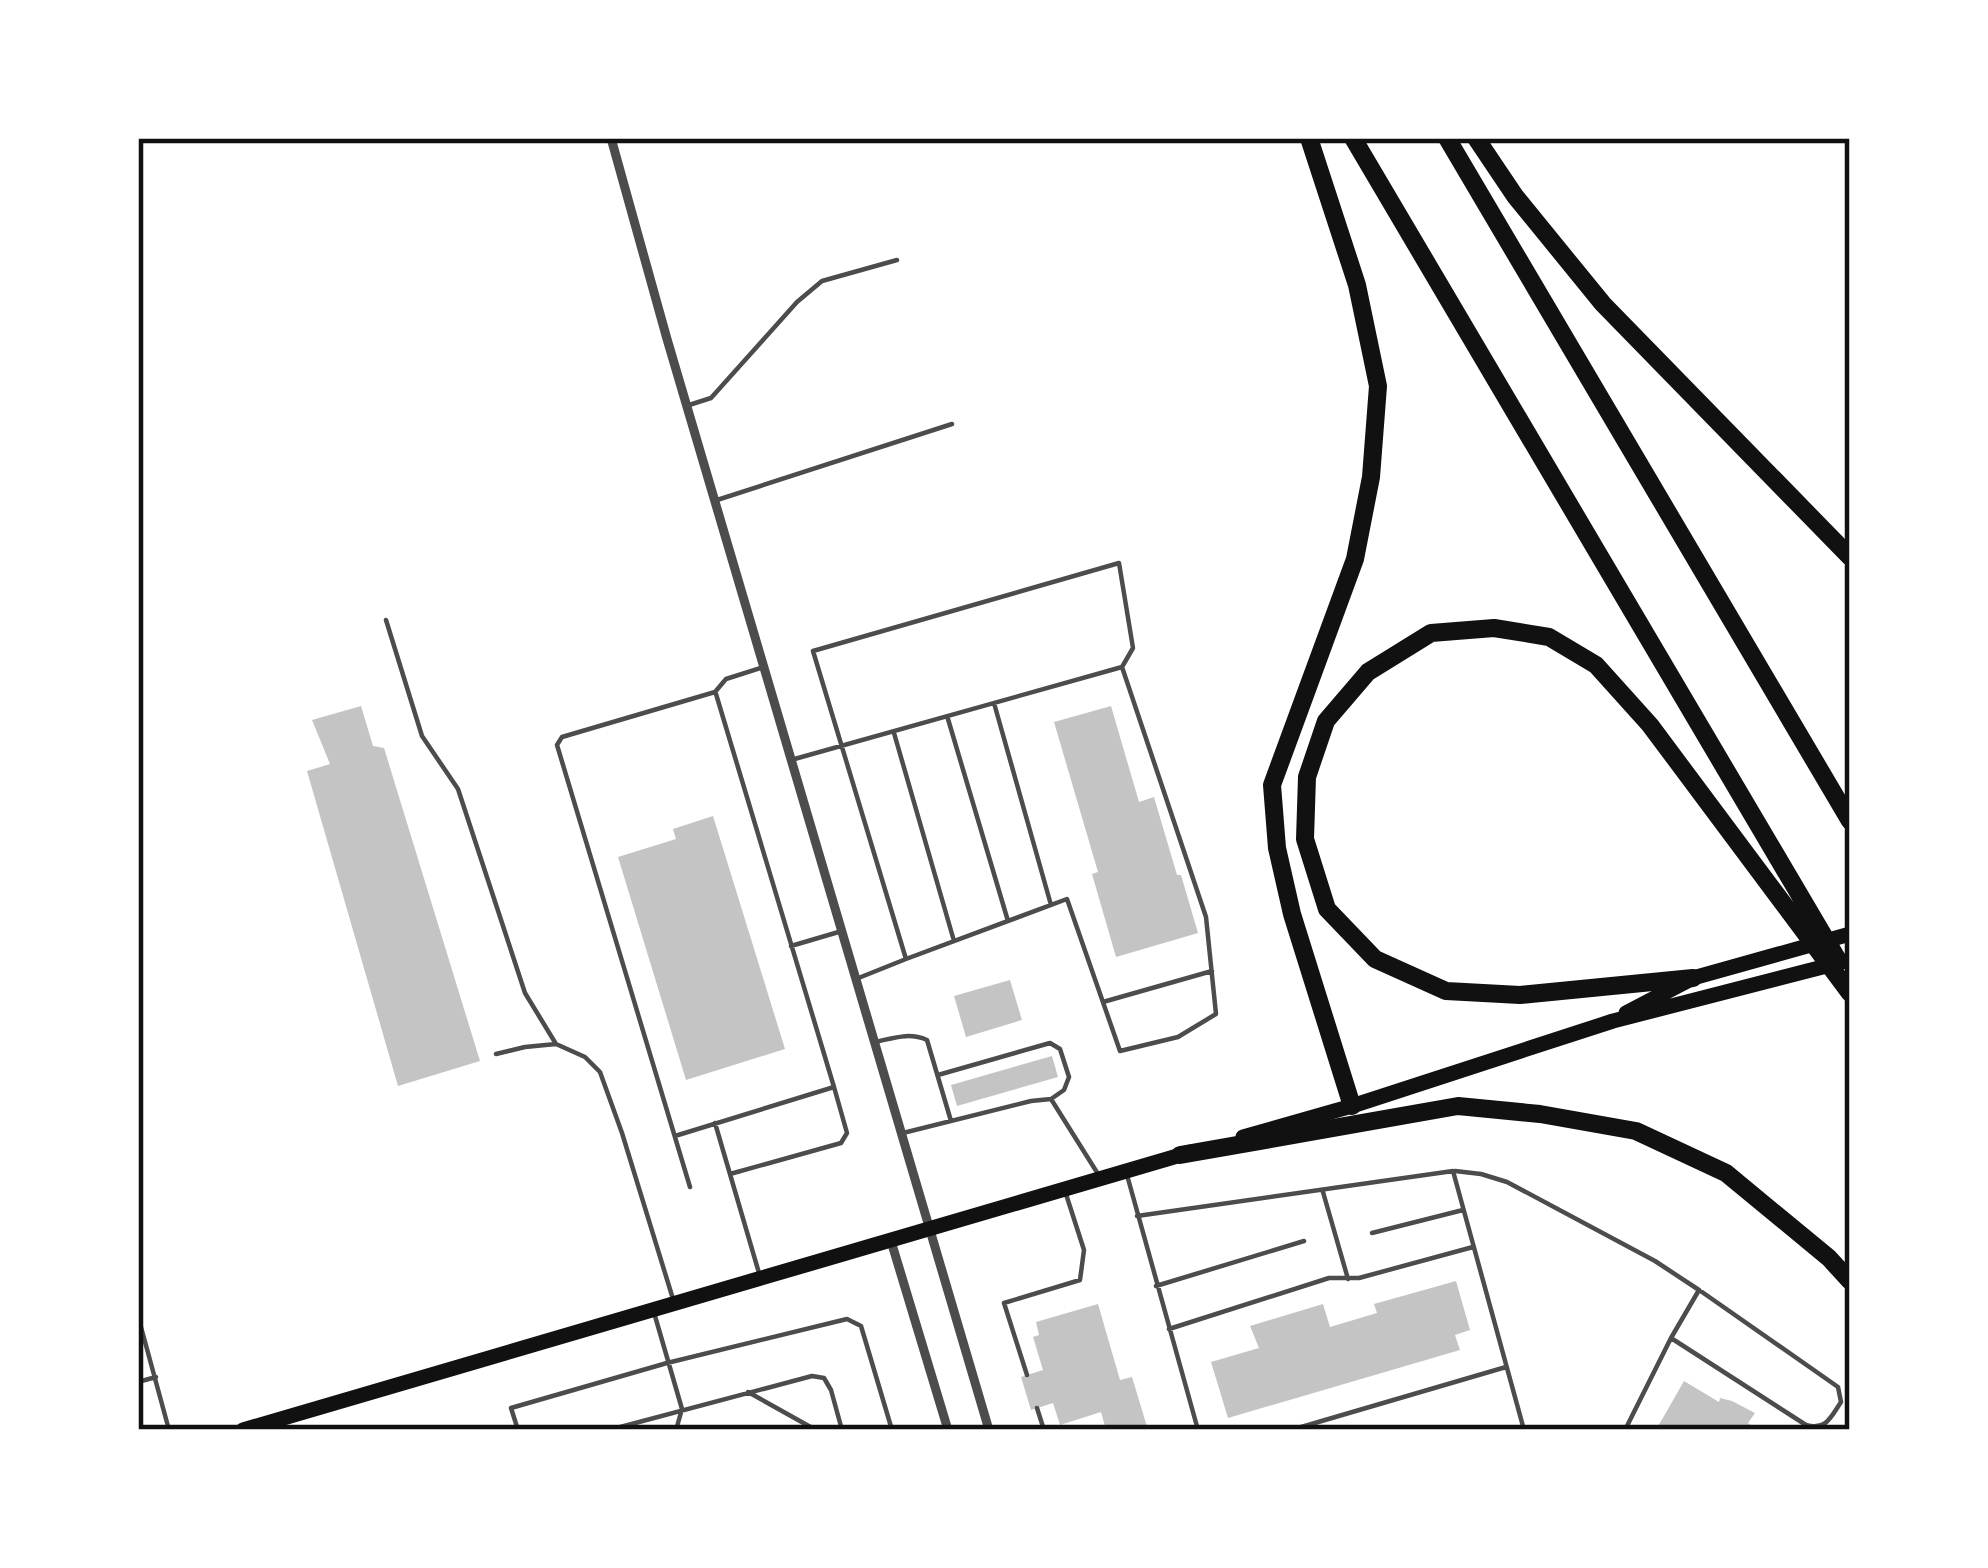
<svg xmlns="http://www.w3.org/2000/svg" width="1988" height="1568" viewBox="0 0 1988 1568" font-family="'Libre Baskerville',serif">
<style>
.building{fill:#c4c4c4}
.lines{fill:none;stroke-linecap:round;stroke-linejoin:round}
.service{stroke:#4c4c4c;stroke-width:4.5}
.minor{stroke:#4c4c4c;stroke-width:9}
.primary{stroke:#111;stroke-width:15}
.motorway{stroke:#111;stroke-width:18}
.neatline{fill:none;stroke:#111;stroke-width:4.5}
</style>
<rect width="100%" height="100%" fill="#fff"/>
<!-- building -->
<path class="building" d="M361,706L373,746L384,748L480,1061L398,1086L307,771L330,764L312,720Z
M1111,706L1139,802L1154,797L1177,875H1181L1198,933L1116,957L1092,874L1098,872L1054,722Z
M713,816L785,1049L686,1080L618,857L676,839L673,829Z
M1010,980L1022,1020L966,1037L954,996Z
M1052,1056L1058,1077L957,1106L951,1085Z
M1456,1281L1470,1330L1455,1335L1460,1350L1228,1418L1211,1362L1259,1348L1250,1326L1323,1304L1330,1327L1377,1313L1374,1304Z
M1098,1304L1120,1380L1132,1377L1148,1430H1106L1101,1412L1060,1425L1053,1403L1031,1410L1021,1377L1043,1370L1033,1337L1039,1335L1036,1322Z
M1684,1381L1719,1402L1720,1398L1732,1401L1755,1413L1748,1423L1758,1430H1656Z"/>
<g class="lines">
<!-- service -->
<path class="service" d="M686,406L711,398L797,302L822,281L897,260
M714,501L952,424
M386,620L422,736L458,789L525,993L556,1044
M994,703L1051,905
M948,719L1008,921
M894,733L954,941
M791,760C902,729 1012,698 1122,667L1133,648L1119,563L813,651L906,959L1067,899L1120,1051L1178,1037L1216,1014L1206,917L1122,667
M791,946L842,931
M856,979L906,959
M1103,1002L1212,971
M875,1042C894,1038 909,1032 927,1040L951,1121
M496,1054L525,1047L556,1044L585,1057L600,1072L622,1133L673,1299
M938,1075L1050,1043L1060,1049L1069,1077L1064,1090L1051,1099
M715,1123L759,1273
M903,1133L1031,1101L1051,1099L1098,1174
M675,1136L834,1087L716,694
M1455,1171L1481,1174L1507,1182L1655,1261L1699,1290L1671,1338L1625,1430
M730,1174L841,1143L847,1133L834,1087
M1127,1175L1198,1430
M690,1187L557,745L562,737L715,692L726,679L764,667
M1323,1192L1348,1279
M1137,1216L1453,1171L1524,1430
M1372,1233L1463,1210
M1156,1286L1304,1241
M138,1316L169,1430
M655,1316L682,1409L676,1430
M1169,1329L1329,1278H1359L1473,1247
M1671,1338L1806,1425C1826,1431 1831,1417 1841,1402L1838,1387L1702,1292
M1027,1375L1004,1303L1080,1280L1084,1250L1065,1191
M138,1382L156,1377
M748,1392L816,1430
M1037,1408L1044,1430
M518,1430L511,1408L667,1363L847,1319L861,1326L892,1430
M609,1430L812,1376L824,1378L831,1390L842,1430
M1291,1430L1506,1367"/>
<!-- minor -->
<path class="minor" d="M611,138L667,339L989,1430
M891,1241L948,1430"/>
<!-- primary -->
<path class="primary" d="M1626,1013L1693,978L1850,934
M1243,1137L1352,1106L1613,1021L1850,960
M243,1430L1191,1152"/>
<!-- motorway -->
<path class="motorway" d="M1309,138L1357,285L1378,386L1371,477L1355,559L1272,785L1277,848L1292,914L1352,1106
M1353,138L1838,960
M1447,138L1850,821
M1476,138L1515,196L1603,304L1850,557
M1693,978L1520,995L1446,991L1375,959L1327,909L1305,839L1307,777L1326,721L1368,672L1431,633L1494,628L1549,637L1596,665L1650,725L1850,993
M1180,1155L1458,1106L1540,1114L1636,1131L1726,1173L1829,1258L1850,1281"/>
</g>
<!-- border -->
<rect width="1988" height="1568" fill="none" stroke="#ffffff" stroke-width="282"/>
<rect x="141" y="141" width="1706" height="1286" class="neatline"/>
</svg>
